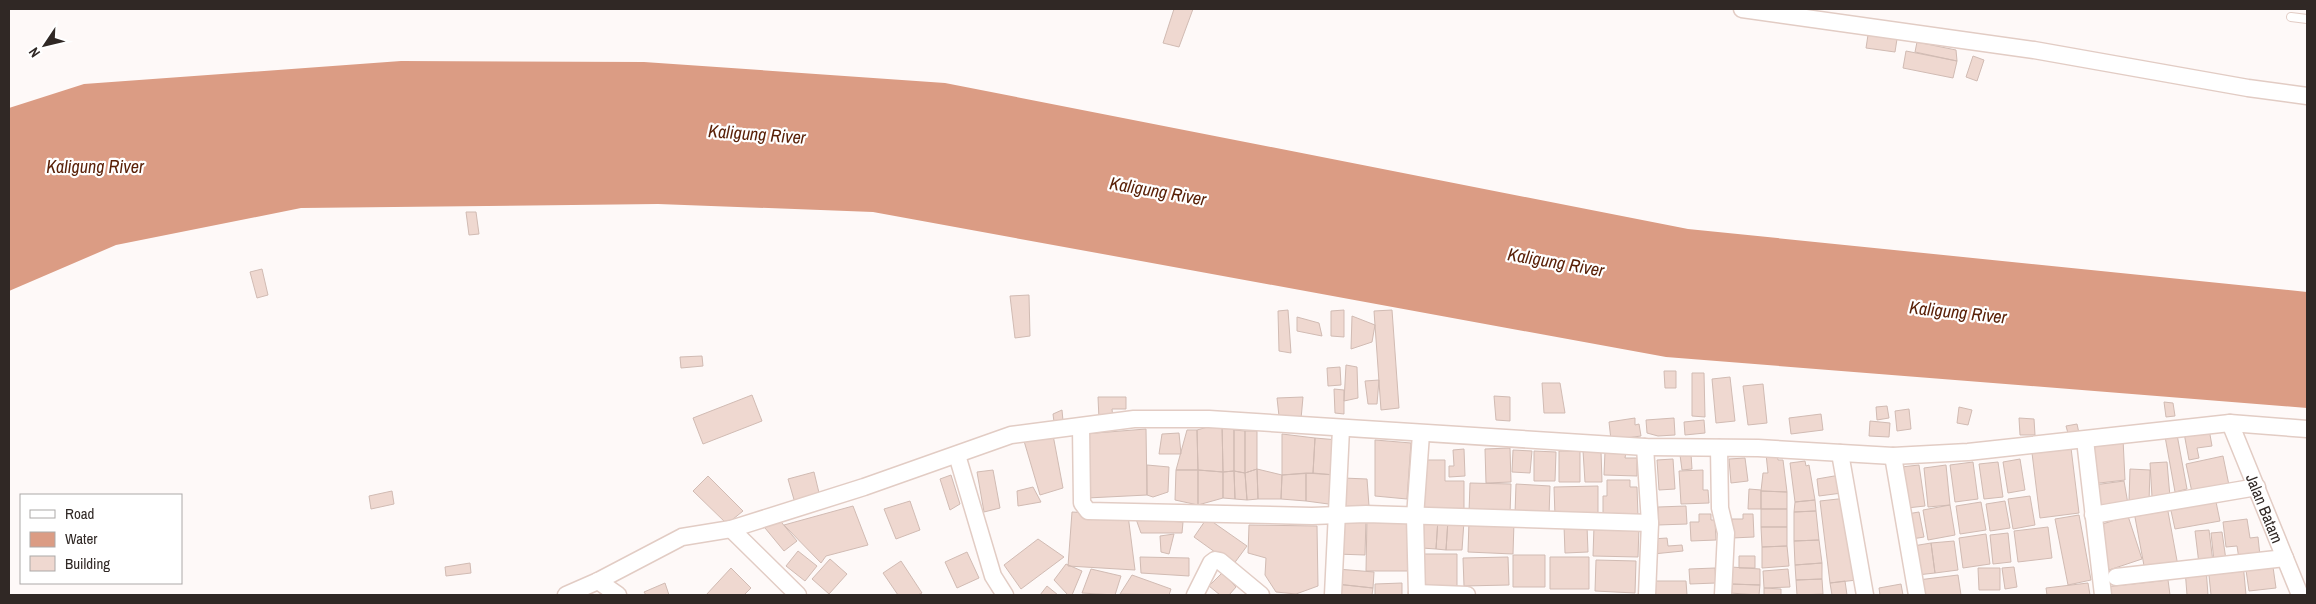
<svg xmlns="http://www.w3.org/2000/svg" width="2316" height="604" viewBox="0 0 2316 604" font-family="'Archivo Narrow',sans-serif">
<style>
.water{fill:#db9c84}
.building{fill:#efd8d0;stroke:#d1bbb3}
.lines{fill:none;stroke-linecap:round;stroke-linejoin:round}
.lane-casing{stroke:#e2ccc4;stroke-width:10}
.street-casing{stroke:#e2ccc4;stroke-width:19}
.lane{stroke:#fff;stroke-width:8}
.street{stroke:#fff;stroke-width:16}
.labels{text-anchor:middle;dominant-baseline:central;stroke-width:4.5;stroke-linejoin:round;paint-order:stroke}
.street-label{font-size:16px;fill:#302825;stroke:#fff}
.water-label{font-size:18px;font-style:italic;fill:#5a2108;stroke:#fff}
</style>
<rect width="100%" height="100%" fill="#fef9f8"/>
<!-- water -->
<path class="water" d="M401,61L644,62L945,83L1688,229L2307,292V408L1666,357L873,212L658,204L301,208L116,245L9,291V108L84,84Z"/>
<!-- building -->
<path class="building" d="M1174,9H1193L1179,47L1163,43Z
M1868,35L1897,39L1895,52L1866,48Z
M1917,42L1956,50L1957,61L1915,52Z
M1906,51L1957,61L1953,78L1903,68Z
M1973,56L1984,60L1977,81L1966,77Z
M466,212H476L479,234L469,235Z
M262,269L268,295L257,298L250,272Z
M1029,295L1030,336L1015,338L1010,296Z
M1288,310L1291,353L1279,351L1278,311Z
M1344,310V337L1331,336V311Z
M1392,310L1399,408L1381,410L1374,311Z
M1352,316L1375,325L1372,342L1351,349Z
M1297,317L1319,323L1322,336L1297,331Z
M702,356L703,366L681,368L680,357Z
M1346,365L1357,367L1358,398L1344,401Z
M1340,367L1341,385L1328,386L1327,368Z
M1664,371H1676V388H1665Z
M1692,373H1704L1705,417L1692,416Z
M1730,377L1735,421L1716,423L1712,379Z
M1379,380L1377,404H1368L1365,381Z
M1542,383H1560L1565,413H1544Z
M1763,384L1767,423L1748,425L1743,386Z
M1334,389L1344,390V414L1335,413Z
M752,395L762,421L703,444L693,418Z
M1494,396L1510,397V421L1496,420Z
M1098,397H1126V409H1112L1113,419H1099Z
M1303,397L1301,419L1279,416L1277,398Z
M2164,402L2173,403L2175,416L2166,417Z
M1887,406L1889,418L1877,420L1876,407Z
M1959,407L1972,410L1968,425L1957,423Z
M1909,409L1911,429L1897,431L1895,411Z
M1062,410L1063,421L1054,422L1053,414Z
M1821,414L1823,430L1791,434L1789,418Z
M1635,418V425L1639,424L1641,436L1611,440L1609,422Z
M1674,418L1675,435L1658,436L1647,433L1646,420Z
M2019,418L2034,419L2035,435H2020Z
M1704,420L1705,433L1685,435L1684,422Z
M1870,421L1890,423L1889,437L1869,436Z
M1222,423L1234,430V471L1223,472Z
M1222,423L1223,472L1198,470L1197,430Z
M2077,424L2079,433L2069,437L2066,426Z
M1146,429L1147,495L1087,498L1083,434Z
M2176,429L2187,489L2175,492L2164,431Z
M2209,429L2212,446L2197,448L2199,458L2189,460L2184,433Z
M1187,430H1197L1198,470H1176Z
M1234,430L1245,431V473L1234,471Z
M1245,431H1257V469L1245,473Z
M1179,433L1181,454H1159L1162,434Z
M1282,434L1315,438L1313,473L1282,475Z
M1053,435L1063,488L1040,495L1024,441Z
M1315,438L1338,440L1335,475L1313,473Z
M2123,439L2125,480L2091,484L2087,443Z
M1375,440L1411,443L1407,499L1375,496Z
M1510,448L1511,482L1486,483L1485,449Z
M2071,448L2079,513L2040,518L2032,453Z
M1464,449L1465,476L1449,477V466H1454L1453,450Z
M1513,450L1532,451L1530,473L1512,472Z
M1534,451L1556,452L1555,481H1534Z
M1559,451H1580V482H1559Z
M1583,451H1601L1602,482H1585Z
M1605,451L1626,452L1625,458H1637V476L1604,475Z
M1777,453L1778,460H1783L1787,492L1761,491L1763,473H1768L1766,454Z
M1691,454L1692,469L1682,470L1680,455Z
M2223,456L2230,490L2193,497L2186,464Z
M1745,458L1748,481L1731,483L1729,459Z
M1673,459L1675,489L1659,490L1657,460Z
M2020,459L2025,490L2008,493L2003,462Z
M1422,460H1445V481H1464V514H1422Z
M1805,461L1806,466L1809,465L1815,500L1795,502L1790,463Z
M1973,462L1978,499L1955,502L1950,465Z
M1998,462L2003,497L1984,499L1979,464Z
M2167,462L2170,497H2152L2150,463Z
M1147,465L1169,467L1168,492L1153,497L1147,495Z
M1919,465L1925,506L1907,508L1901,467Z
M1946,465L1950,505L1928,507L1924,468Z
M1257,469L1282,475L1281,499H1258Z
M1257,469L1258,499L1247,500L1245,473Z
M2130,469L2150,470L2149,502L2129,501Z
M993,470L1000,508L984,512L977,472Z
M1176,470H1198V505L1175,500Z
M1198,470L1223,472V498L1198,505Z
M1703,470V490H1708L1709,503L1681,504L1679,471Z
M1234,471L1245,473L1247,500L1235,499Z
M1234,471L1235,499L1223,498V472Z
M814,472L820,497L795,503L788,479Z
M1306,473L1335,475L1336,505L1306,501Z
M1306,473V501L1281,499L1282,475Z
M951,475L960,504L950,510L940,479Z
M1840,475L1842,493L1819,496L1817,479Z
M708,476L743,511L727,524L693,491Z
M1343,478L1367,479L1369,506L1346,510Z
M1607,480H1630V487H1637L1638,516H1603V496H1607Z
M2124,481L2128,504L2093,508L2094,485Z
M1470,483L1511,484L1510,514L1469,512Z
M1516,484L1550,486L1549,516L1515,514Z
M1598,486V516H1555L1554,487Z
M1033,487L1041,502L1018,506L1017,491Z
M1749,489L1761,490V509H1748Z
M392,491L394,504L371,509L369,496Z
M1761,491L1787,492V509H1761Z
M2030,496L2035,525L2013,529L2008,499Z
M2215,497L2220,521L2175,529L2170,506Z
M1847,498L1857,580L1830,583L1820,501Z
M1815,500L1816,511L1794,512L1795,502Z
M910,501L920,530L896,539L884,509Z
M2005,501L2010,528L1990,531L1986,504Z
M1981,502L1986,530L1960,534L1956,506Z
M1950,505L1955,535L1928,540L1923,510Z
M853,506L868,545L826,556L821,563L784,525Z
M1686,506L1687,524L1658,525V507Z
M2167,506L2178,566L2145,571L2134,512Z
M1761,509H1787V527H1761Z
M1816,511L1819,540L1794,541V512Z
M1072,512L1128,515L1135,570L1068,566Z
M1919,512L1924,537L1912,539L1907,514Z
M1699,514H1711V520H1715L1716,540L1691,541L1690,522H1699Z
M1743,514H1753L1754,537L1732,538V519H1743Z
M2079,515L2091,580L2068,585L2055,519Z
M1367,516L1409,521L1415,571H1366Z
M2128,516L2142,559L2109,570L2096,526Z
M777,517L797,541L784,551L765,528Z
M1207,518L1247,546L1233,565L1194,537Z
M1340,518H1366L1365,555L1336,554Z
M1136,519L1183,522L1182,533H1141Z
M1424,519H1438L1436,549L1422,548Z
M1438,519L1448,520L1446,550L1436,549Z
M2247,519L2250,538L2258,537L2260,556L2239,559L2237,546L2226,547L2223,522Z
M1448,520L1464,521L1462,550H1446Z
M1469,521L1514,522L1513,554L1468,552Z
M1249,525L1317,526L1318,586L1296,594L1276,592L1265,575L1266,558L1248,553Z
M1564,526H1587L1588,552L1565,553Z
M1594,526L1639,527L1638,557L1593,556Z
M1761,527H1787V546L1762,547Z
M2048,527L2052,558L2018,562L2014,531Z
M2209,530L2213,562L2199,564L2195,531Z
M2222,532L2226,560L2214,561L2211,533Z
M2008,533L2011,562L1993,564L1990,535Z
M1174,534L1169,554L1161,552L1160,536Z
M1986,534L1990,564L1963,568L1959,538Z
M1667,538L1668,546L1682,545L1683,551L1653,554L1652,539Z
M1038,539L1064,557L1021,589L1004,565Z
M1819,540L1822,563L1795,565L1794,541Z
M1954,541L1958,570L1935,573L1931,543Z
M1931,543L1935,573L1917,575L1913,546Z
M1787,546L1789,566L1762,568V547Z
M798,551L817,566L805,581L786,566Z
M967,552L979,578L957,588L945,562Z
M1422,554H1457V587L1423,588Z
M1513,555H1545V587H1513Z
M1739,556H1755V568H1739Z
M1140,557L1189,558V576L1141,573Z
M1508,557L1509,585L1464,586L1463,558Z
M1550,557H1589V589H1550Z
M830,559L847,574L829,594L812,579Z
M1596,560L1636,561L1635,593L1595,591Z
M901,561L922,593L918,595H898L883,573Z
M470,563L471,573L446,576L445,567Z
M1822,563V579L1796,580L1795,565Z
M2243,563L2246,595H2211L2208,566Z
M1066,564L1082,571L1072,595H1068L1054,580Z
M1731,567L1760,569V585L1730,584Z
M2014,567L2017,587L2005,589L2002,568Z
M2273,567L2276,588L2249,591L2246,570Z
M731,568L751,588L744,595H706Z
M1715,568L1716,583L1690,584L1689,569Z
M1978,568H2000V590H1979Z
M2206,568L2208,595H2187L2185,569Z
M1091,569L1121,576L1115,595L1082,593Z
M1337,569L1374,572L1373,588L1336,584Z
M1788,569L1790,587L1764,588L1763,571Z
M1222,573L1236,587L1229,595H1220L1209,586Z
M1132,575L1171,589L1169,595L1120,594Z
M1958,575L1961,595H1920L1918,580Z
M1822,579L1823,594L1797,595L1796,580Z
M2168,580L2170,595H2105V587Z
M1651,581H1686L1687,595H1651Z
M1845,581L1847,595H1832L1830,583Z
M665,583L669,595H646L644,592Z
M1402,583V595H1375V584Z
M2088,583L2090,595H2047L2046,588Z
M1336,584L1373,588L1372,595H1338Z
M1730,584L1760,585L1759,595L1730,593Z
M1901,584L1903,595H1880L1879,588Z
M1047,586L1058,595H1040Z
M1764,588L1781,589V595H1764Z"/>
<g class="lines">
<defs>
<path id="lane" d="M2291,17L2307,19"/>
<g id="street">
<path d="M1742,9L2034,50L2248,88L2307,96"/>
<path id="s1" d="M2230,423L2300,595"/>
<path d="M1081,427L1082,503L1088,511L1312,516L1366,514L1650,523"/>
<path d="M2085,440L2103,595"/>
<path d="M1645,447L1650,523L1647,595"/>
<path d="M1719,448L1720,508L1726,533L1723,595"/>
<path d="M1840,453L1865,595"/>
<path d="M957,455L993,576L1005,595"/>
<path d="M1893,456L1917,595"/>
<path d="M2093,515L2257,487"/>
<path d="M731,529L798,595"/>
<path d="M2116,577L2285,558"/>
<path d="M598,581L618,595"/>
<path d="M1417,593L1467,595"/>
<path d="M566,595L598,581L682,537L731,529L864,487L1011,435L1134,419H1209L1645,447L1758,448L1893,456L1968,452L2230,423L2307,429"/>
<path d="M1195,595L1211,563L1215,560L1220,561L1261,595"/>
<path d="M1333,595L1341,429"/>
<path d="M1417,595L1415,517L1421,434"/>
</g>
</defs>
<!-- lane casing -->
<use href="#lane" class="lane-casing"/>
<!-- street casing -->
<use href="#street" class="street-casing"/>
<!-- lane -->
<use href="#lane" class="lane"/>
<!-- street -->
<use href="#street" class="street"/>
</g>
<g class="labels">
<!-- street labels -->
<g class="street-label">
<text stroke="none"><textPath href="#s1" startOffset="92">Jalan Batam</textPath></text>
</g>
<!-- water labels -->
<g class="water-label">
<text transform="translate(757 134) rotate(4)">Kaligung River</text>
<text x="95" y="166">Kaligung River</text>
<text transform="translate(1158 191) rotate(10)">Kaligung River</text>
<text transform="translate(1556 262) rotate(10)">Kaligung River</text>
<text transform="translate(1958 312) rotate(6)">Kaligung River</text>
</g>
</g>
<!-- border -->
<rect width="2316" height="604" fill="none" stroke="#302825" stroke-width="20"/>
<!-- legend -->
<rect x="20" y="494" width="162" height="90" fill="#ffffff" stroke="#aca9a8"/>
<rect x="30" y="510" width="25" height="8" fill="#ffffff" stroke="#aca9a8"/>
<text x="65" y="519" font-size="15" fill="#302825">Road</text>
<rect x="30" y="532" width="25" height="15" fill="#db9c84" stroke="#aca9a8"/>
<text x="65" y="544" font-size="15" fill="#302825">Water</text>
<rect x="30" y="556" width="25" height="15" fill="#efd8d0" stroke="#aca9a8"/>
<text x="65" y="569" font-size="15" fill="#302825">Building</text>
<!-- north arrow -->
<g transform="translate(45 45) rotate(235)" stroke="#ffffff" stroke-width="4" paint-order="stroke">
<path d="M0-4L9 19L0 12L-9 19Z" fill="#302825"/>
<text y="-8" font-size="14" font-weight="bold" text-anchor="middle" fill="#302825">N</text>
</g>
</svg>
